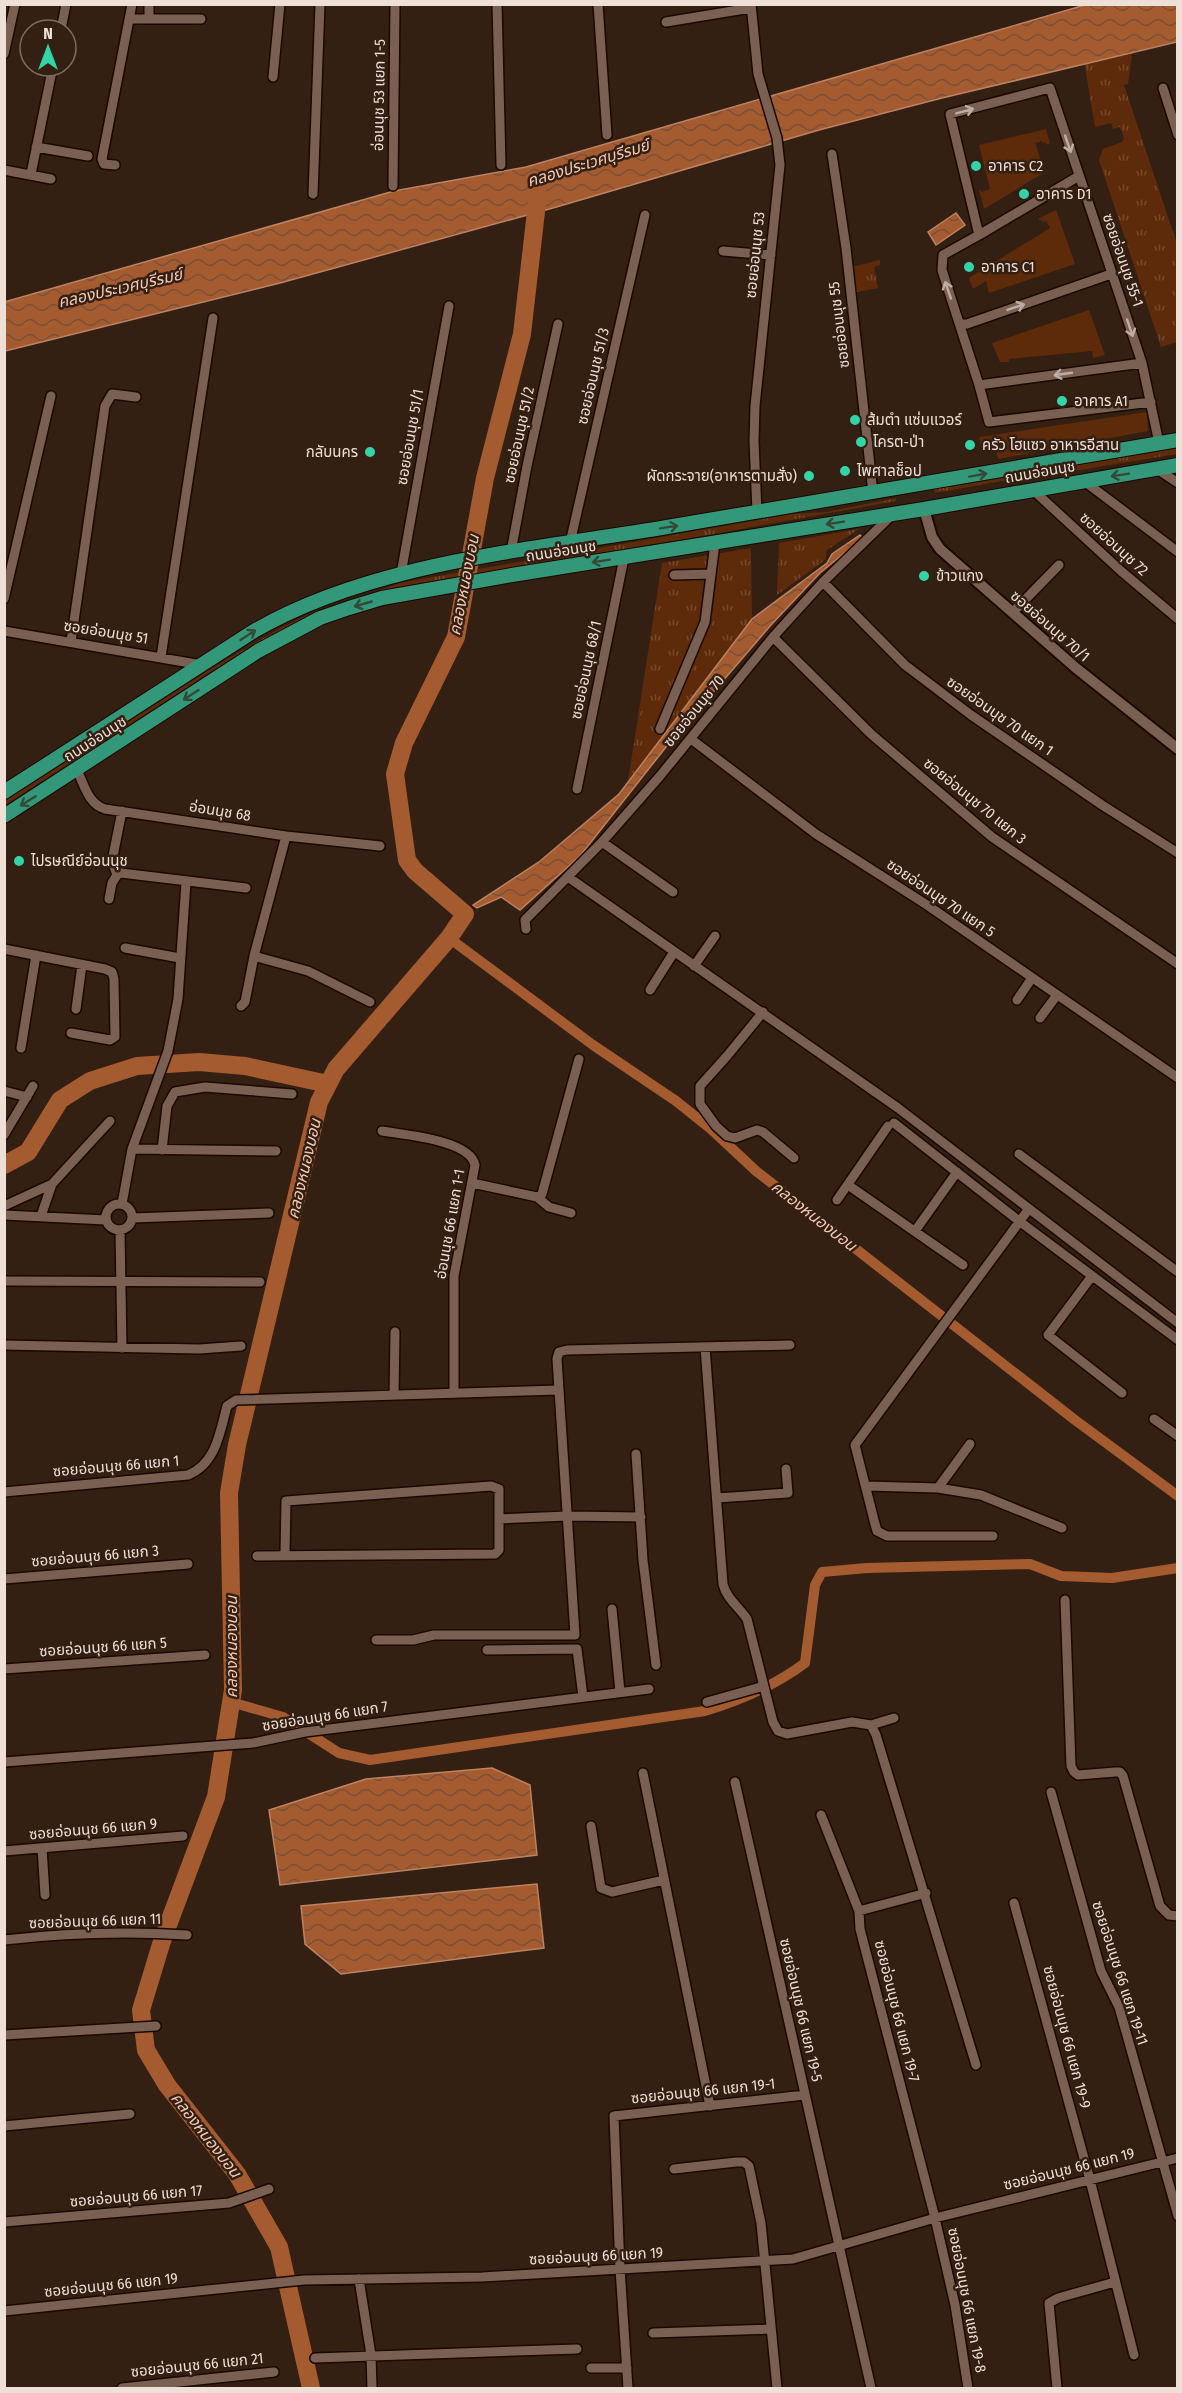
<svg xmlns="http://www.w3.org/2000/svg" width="1182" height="2393" viewBox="0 0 1182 2393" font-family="'Fira Sans Condensed','Noto Sans Thai',sans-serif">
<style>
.grass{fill:url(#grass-tufts)}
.garden{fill:#5d2b0a}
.water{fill:url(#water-waves);stroke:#bb8362;stroke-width:1.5}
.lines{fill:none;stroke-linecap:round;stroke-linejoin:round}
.canal{stroke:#a55b30;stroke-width:10}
.river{stroke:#a55b30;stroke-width:18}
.minor-casing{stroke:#1b0801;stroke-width:12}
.tertiary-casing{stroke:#1b0801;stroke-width:14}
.primary-casing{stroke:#1b0801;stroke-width:16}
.minor{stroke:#7a6053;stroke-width:9}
.tertiary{stroke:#7a6053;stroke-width:10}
.primary{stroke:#33987a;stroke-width:14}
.oneway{stroke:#c0aca2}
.oneway2{stroke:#344937}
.poi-dot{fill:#33d4a8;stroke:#341f13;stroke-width:2}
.labels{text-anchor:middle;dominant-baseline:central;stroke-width:5;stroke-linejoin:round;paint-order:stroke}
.street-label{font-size:15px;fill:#eedfd7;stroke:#341f13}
.poi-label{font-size:15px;fill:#eedfd7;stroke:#341f13;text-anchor:start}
.water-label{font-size:16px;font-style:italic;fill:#f4cab4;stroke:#341f13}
</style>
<defs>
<pattern id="grass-tufts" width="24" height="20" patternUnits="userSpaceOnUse" patternTransform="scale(1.5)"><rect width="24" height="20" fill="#5d2b0a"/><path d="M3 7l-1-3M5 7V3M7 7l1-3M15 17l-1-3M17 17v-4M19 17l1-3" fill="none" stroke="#75492d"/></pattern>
<pattern id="water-waves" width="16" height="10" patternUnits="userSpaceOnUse" patternTransform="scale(1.5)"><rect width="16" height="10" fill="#a55b30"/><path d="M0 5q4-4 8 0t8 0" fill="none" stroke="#7b5037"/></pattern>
</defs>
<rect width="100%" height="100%" fill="#341f13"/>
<!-- grass -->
<path class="grass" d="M1133,47L1128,84L1124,85L1177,244V342L1161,347L1099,160L1103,149L1122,142L1124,138L1120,127L1113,129L1111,123L1095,127L1084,61Z
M880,260V265L874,267L878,288L851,293L848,268Z
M1177,448V454L1037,477L1020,478L935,493L934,489Z
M896,498V501L708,535L421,583L378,593L333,608L300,621L271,637L217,668L5,805V801L212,668L282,627L314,612L400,583L422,579L792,514L826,512Z
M859,529L827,550L825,560L777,595L779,543Z
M751,548L752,619L628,781L662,563Z"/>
<!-- garden -->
<path class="garden" d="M1046,129L1050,143L1047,145L1046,142L1043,143L1042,141L1035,143L1045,172L984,209L979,189L982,192L990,189L979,145Z
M1056,210L1075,264L989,293L986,281L973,289L969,278L1050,228L1046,221L1044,222L1038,219Z
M1089,310L1105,355L1093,358L1092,351L1009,359V362H1000L992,343Z
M1147,412L1148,431L998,459L996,449L984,451L983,446H981L979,437Z"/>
<!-- water -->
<path class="water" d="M1085,5H1177V42L942,98L819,130L553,208L280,283L5,351L4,302L394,191L526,167Z
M956,213L965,225L936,245L928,232Z
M860,535L863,538L820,573L771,625L666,747L580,856L520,910L501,897L477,908L473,905L539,862L619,794L752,619L827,563L832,554Z
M492,1768L530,1785L537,1855L280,1885L269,1810L366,1779Z
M537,1884L544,1948L341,1974L305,1944L301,1906Z"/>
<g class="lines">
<!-- canal -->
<path class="canal" d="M449,938L593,1045L676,1101L711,1129L756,1171L1075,1420L1178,1496
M231,1702L283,1717L339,1753L370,1760L705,1711C742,1700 774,1686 805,1663L815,1585L822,1572L867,1568L1030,1564L1061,1576L1112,1578L1178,1568"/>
<!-- river -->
<path class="river" d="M4,1165L28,1152L60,1100L90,1081L137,1066L199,1062L245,1066L328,1084
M311,2388L279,2247L237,2174L167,2085L146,2050L141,2010L162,1941L216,1797L233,1690L229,1493L237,1445L319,1102L336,1069L449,938L465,914L415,871L407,860L395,774L404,743L456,637L485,478L522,334L538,194"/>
<defs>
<path id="minor" d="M497,4L501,165
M598,4L607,135
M751,4L758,74L777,138L780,165L755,406L754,441L757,512
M130,19H201
M149,19V4
M666,22L751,8
M61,30L66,4
M4,54L15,4
M273,77L280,4
M1163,88L1178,135
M36,147L88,156
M832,154L846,248L873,493
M115,165L104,164L102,159L132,4
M4,170L51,179
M31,174L53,66
M393,186L395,4
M313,194L320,4
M979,235L1079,176
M723,251L771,255
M960,324H967L1111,274
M979,385L1142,363
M1151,402L989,422L979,385L942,270L943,255L979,235L950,114L1050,88L1142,363L1159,443
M1157,469L1178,483
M1084,481L1178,552
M1033,490L1121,571L1178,619
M570,543L645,215
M511,552L527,466L558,324
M401,574L449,306
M674,575L711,574
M823,582L905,665L971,715L1102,805L1178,853
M4,599L51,396
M1013,612L1059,565
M4,631L202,665
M773,637L871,734L992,837L1178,964
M71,642L105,406L112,394L136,397
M161,657L213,318
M660,729L705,622L715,543
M691,739L816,834L927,905L1178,1078
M77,770C84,784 88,804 105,809L286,836L380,846
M577,789L624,558
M602,842L673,892
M117,875L112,861L122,811
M568,877L898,1108L1178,1323
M109,899L112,883L117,875L121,873L246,888
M526,929L525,920L602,842L660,776L773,637L823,582L893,514
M125,948L180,958
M4,949L105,969L112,972L114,979L115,1037L110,1040L71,1033
M254,956L308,971L370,1002
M694,966L715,936
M650,990L674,952
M1017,1000L1032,978
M241,1006L245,1002L254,956L286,836
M76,1009L82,965
M763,1012L727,1056L700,1086V1104L716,1126L727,1136L735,1138L757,1130L763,1132L794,1158
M1040,1018L1057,995
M21,1048L36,955
M4,1091L27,1097
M894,1123L1019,1221L1178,1340
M382,1131C405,1135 470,1140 475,1165L454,1276V1393
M4,1135L33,1086
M132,1149L276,1151
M162,1150L167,1106L175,1092L205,1087L292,1094
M1019,1154L1178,1272
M472,1183L537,1197L542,1194L579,1059
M848,1185L963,1265
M537,1197L549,1207L571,1213
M837,1200L888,1126
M122,1204L132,1149L168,1051L178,999L186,882
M106 1217a13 13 0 1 1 26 0a13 13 0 1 1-26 0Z
M4,1206L52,1184
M4,1215L106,1220
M41,1216L52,1184L110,1121
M132,1218L269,1213
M120,1230L122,1348
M915,1231L957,1172
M1092,1276L1048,1335L1122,1393
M4,1281L260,1282
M4,1345L199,1349L241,1346
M705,1347L723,1584C726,1598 739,1607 747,1619L773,1722L778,1731L787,1734L852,1722L871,1725L894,1718
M394,1395L395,1332
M1154,1419L1178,1436
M636,1454L643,1560L656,1665
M866,1486L938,1488L970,1444
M938,1488L981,1495L1062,1528
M4,1492L188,1475C216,1464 220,1432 227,1406L236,1400L559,1390
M717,1498L788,1493L786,1469
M499,1519L567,1516L641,1517
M993,1536H887L877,1531L875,1524L855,1445L1028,1210
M257,1556L495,1554L499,1550V1489L491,1486L286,1501L285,1554
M4,1579L188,1564
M1065,1600L1071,1766L1074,1772L1078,1775L1115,1772H1120L1123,1776L1160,1906L1169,1915L1178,1916
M612,1609L620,1692
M376,1640H413L434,1635H575L557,1359L559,1352L567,1350L790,1345
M487,1650L577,1649L583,1697
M4,1669L205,1655
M707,1702L764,1686
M871,1725L876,1735L976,2065
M4,1762L253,1743L305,1732L649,1689
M643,1773L710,2106
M735,1782L871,2388
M1051,1792L1101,1971L1119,2007L1178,2216
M821,1815L859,1911L860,1929L935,2218L955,2305L968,2388
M591,1826L601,1888L612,1892L664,1880
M42,1848L45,1895
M4,1851L183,1836
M1014,1903L1090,2180L1134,2355
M859,1911L926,1893
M4,1940C65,1933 126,1931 187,1935
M4,2035L156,2026
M4,2126L130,2114
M674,2169L736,2162H744L749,2166L761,2223L777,2388
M4,2222L229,2203L269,2189
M359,2279L371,2355L372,2388
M4,2311L304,2280L482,2277L793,2259L935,2218L1178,2158
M653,2333L771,2329
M315,2358L577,2349
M591,2368H627
M122,2388L274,2372
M628,2388L620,2269L614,2116L805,2095
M1057,2388L1049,2303L1058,2298L1115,2282"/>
<path id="tertiary" d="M924,509L932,537L940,549L1076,668L1178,749"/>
<path id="primary" d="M4,792L254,631C373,562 532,550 667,527C837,499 1007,470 1178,440
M4,816L258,651L320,618L349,608L382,598L512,575L924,509L1178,465"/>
</defs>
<!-- minor casing -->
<use href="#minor" class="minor-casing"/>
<!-- tertiary casing -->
<use href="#tertiary" class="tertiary-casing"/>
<!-- primary casing -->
<use href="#primary" class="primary-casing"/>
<!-- minor -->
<use href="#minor" class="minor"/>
<!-- tertiary -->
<use href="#tertiary" class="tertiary"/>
<!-- primary -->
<use href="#primary" class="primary"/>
</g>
<!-- one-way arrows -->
<defs><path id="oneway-shaft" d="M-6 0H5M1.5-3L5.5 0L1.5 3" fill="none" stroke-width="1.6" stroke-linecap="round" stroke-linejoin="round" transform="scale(1.5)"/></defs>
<g class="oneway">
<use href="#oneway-shaft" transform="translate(965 111) rotate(-15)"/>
<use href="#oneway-shaft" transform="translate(1068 144) rotate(71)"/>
<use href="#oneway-shaft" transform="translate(948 290) rotate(-109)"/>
<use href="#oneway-shaft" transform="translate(1016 307) rotate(-19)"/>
<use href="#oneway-shaft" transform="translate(1130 328) rotate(71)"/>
<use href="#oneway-shaft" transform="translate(1063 374) rotate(172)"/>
</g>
<g class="oneway2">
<use href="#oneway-shaft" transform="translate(978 475) rotate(-10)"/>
<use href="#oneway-shaft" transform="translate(1120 475) rotate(171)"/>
<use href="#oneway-shaft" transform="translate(835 523) rotate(171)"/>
<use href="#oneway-shaft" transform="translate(669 527) rotate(-9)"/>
<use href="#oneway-shaft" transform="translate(601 561) rotate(171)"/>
<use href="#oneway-shaft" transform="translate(363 604) rotate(164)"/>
<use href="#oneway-shaft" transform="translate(248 635) rotate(-33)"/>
<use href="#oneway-shaft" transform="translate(191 695) rotate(147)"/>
<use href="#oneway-shaft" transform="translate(28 801) rotate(148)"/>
</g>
<!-- markers -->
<g class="poi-dot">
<circle cx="976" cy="166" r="6"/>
<circle cx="1024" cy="194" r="6"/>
<circle cx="969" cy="267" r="6"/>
<circle cx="1062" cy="401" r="6"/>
<circle cx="855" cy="420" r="6"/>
<circle cx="861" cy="442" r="6"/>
<circle cx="970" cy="445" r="6"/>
<circle cx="370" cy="452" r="6"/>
<circle cx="845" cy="471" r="6"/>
<circle cx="809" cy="476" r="6"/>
<circle cx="924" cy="576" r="6"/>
<circle cx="19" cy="861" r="6"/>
</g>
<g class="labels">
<!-- street labels -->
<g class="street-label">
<text transform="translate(379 95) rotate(-89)">อ่อนนุช 53 แยก 1-5</text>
<text transform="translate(755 255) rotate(-84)">ซอยอ่อนนุช 53</text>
<text transform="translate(1123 260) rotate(71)">ซอยอ่อนนุช 55-1</text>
<text transform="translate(839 325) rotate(-97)">ซอยอ่อนนุช 55</text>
<text transform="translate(593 376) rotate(-77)">ซอยอ่อนนุช 51/3</text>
<text transform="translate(519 435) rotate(-78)">ซอยอ่อนนุช 51/2</text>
<text transform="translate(410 437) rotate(-80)">ซอยอ่อนนุช 51/1</text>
<text transform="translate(1040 472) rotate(-10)">ถนนอ่อนนุช</text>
<text transform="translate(1114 544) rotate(42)">ซอยอ่อนนุช 72</text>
<text transform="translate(561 551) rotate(-9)">ถนนอ่อนนุช</text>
<text transform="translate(1050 626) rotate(41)">ซอยอ่อนนุช 70/1</text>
<text transform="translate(106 632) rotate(9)">ซอยอ่อนนุช 51</text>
<text transform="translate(586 670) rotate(-78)">ซอยอ่อนนุช 68/1</text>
<text transform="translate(694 711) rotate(-51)">ซอยอ่อนนุช 70</text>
<text transform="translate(1000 716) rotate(35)">ซอยอ่อนนุช 70 แยก 1</text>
<text transform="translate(95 739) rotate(-33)">ถนนอ่อนนุช</text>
<text transform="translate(975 801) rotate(39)">ซอยอ่อนนุช 70 แยก 3</text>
<text transform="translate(220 811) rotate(9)">อ่อนนุช 68</text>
<text transform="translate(941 898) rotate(34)">ซอยอ่อนนุช 70 แยก 5</text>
<text transform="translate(450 1224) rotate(-80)">อ่อนนุช 66 แยก 1-1</text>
<text transform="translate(116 1466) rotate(-5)">ซอยอ่อนนุช 66 แยก 1</text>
<text transform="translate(95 1556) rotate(-5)">ซอยอ่อนนุช 66 แยก 3</text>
<text transform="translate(103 1647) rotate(-4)">ซอยอ่อนนุช 66 แยก 5</text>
<text transform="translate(325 1716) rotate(-9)">ซอยอ่อนนุช 66 แยก 7</text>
<text transform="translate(93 1829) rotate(-5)">ซอยอ่อนนุช 66 แยก 9</text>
<text transform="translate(95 1921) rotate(-2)">ซอยอ่อนนุช 66 แยก 11</text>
<text transform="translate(1120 1973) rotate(72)">ซอยอ่อนนุช 66 แยก 19-11</text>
<text transform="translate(801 2010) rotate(77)">ซอยอ่อนนุช 66 แยก 19-5</text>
<text transform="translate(897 2011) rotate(76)">ซอยอ่อนนุช 66 แยก 19-7</text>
<text transform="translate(1067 2037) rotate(75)">ซอยอ่อนนุช 66 แยก 19-9</text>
<text transform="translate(703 2091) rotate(-6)">ซอยอ่อนนุช 66 แยก 19-1</text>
<text transform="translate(1069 2169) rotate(-14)">ซอยอ่อนนุช 66 แยก 19</text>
<text transform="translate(136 2196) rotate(-5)">ซอยอ่อนนุช 66 แยก 17</text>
<text transform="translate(596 2256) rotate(-3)">ซอยอ่อนนุช 66 แยก 19</text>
<text transform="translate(111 2285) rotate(-6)">ซอยอ่อนนุช 66 แยก 19</text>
<text transform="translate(967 2300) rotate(79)">ซอยอ่อนนุช 66 แยก 19-8</text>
<text transform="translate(197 2365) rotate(-6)">ซอยอ่อนนุช 66 แยก 21</text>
</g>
<!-- poi labels -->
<g class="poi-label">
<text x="988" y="166">อาคาร C2</text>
<text x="1036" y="194">อาคาร D1</text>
<text x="981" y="267">อาคาร C1</text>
<text x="1074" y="401">อาคาร A1</text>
<text x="867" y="420">ส้มตำ แซ่บเเวอร์</text>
<text x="873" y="442">โครต-ป่า</text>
<text x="982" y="445">ครัว โฮแซว อาหารอีสาน</text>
<text x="358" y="452" text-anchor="end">กลับนคร</text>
<text x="857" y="471">ไพศาลช็อป</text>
<text x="797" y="476" text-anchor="end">ผัดกระจาย(อาหารตามสั่ง)</text>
<text x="936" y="576">ข้าวแกง</text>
<text x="31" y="861">ไปรษณีย์อ่อนนุช</text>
</g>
<!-- water labels -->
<g class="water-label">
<text transform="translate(588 163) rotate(-17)">คลองประเวศบุรีรมย์</text>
<text transform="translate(120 288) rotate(-13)">คลองประเวศบุรีรมย์</text>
<text transform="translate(464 585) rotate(-79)">คลองหนองบอน</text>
<text transform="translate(304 1169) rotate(-77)">คลองหนองบอน</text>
<text transform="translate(814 1216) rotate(38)">คลองหนองบอน</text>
<text transform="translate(231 1647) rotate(-90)">คลองหนองบอน</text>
<text transform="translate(206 2135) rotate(52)">คลองหนองบอน</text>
</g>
</g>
<!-- border -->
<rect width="1182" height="2393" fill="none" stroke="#eedfd7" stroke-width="12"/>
<!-- north arrow -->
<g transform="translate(48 48)"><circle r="28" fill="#341f13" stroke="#7e6c61" stroke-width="1.5"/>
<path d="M0-4.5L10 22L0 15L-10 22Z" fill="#33d4a8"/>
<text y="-9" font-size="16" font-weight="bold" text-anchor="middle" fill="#eedfd7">N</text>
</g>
</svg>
